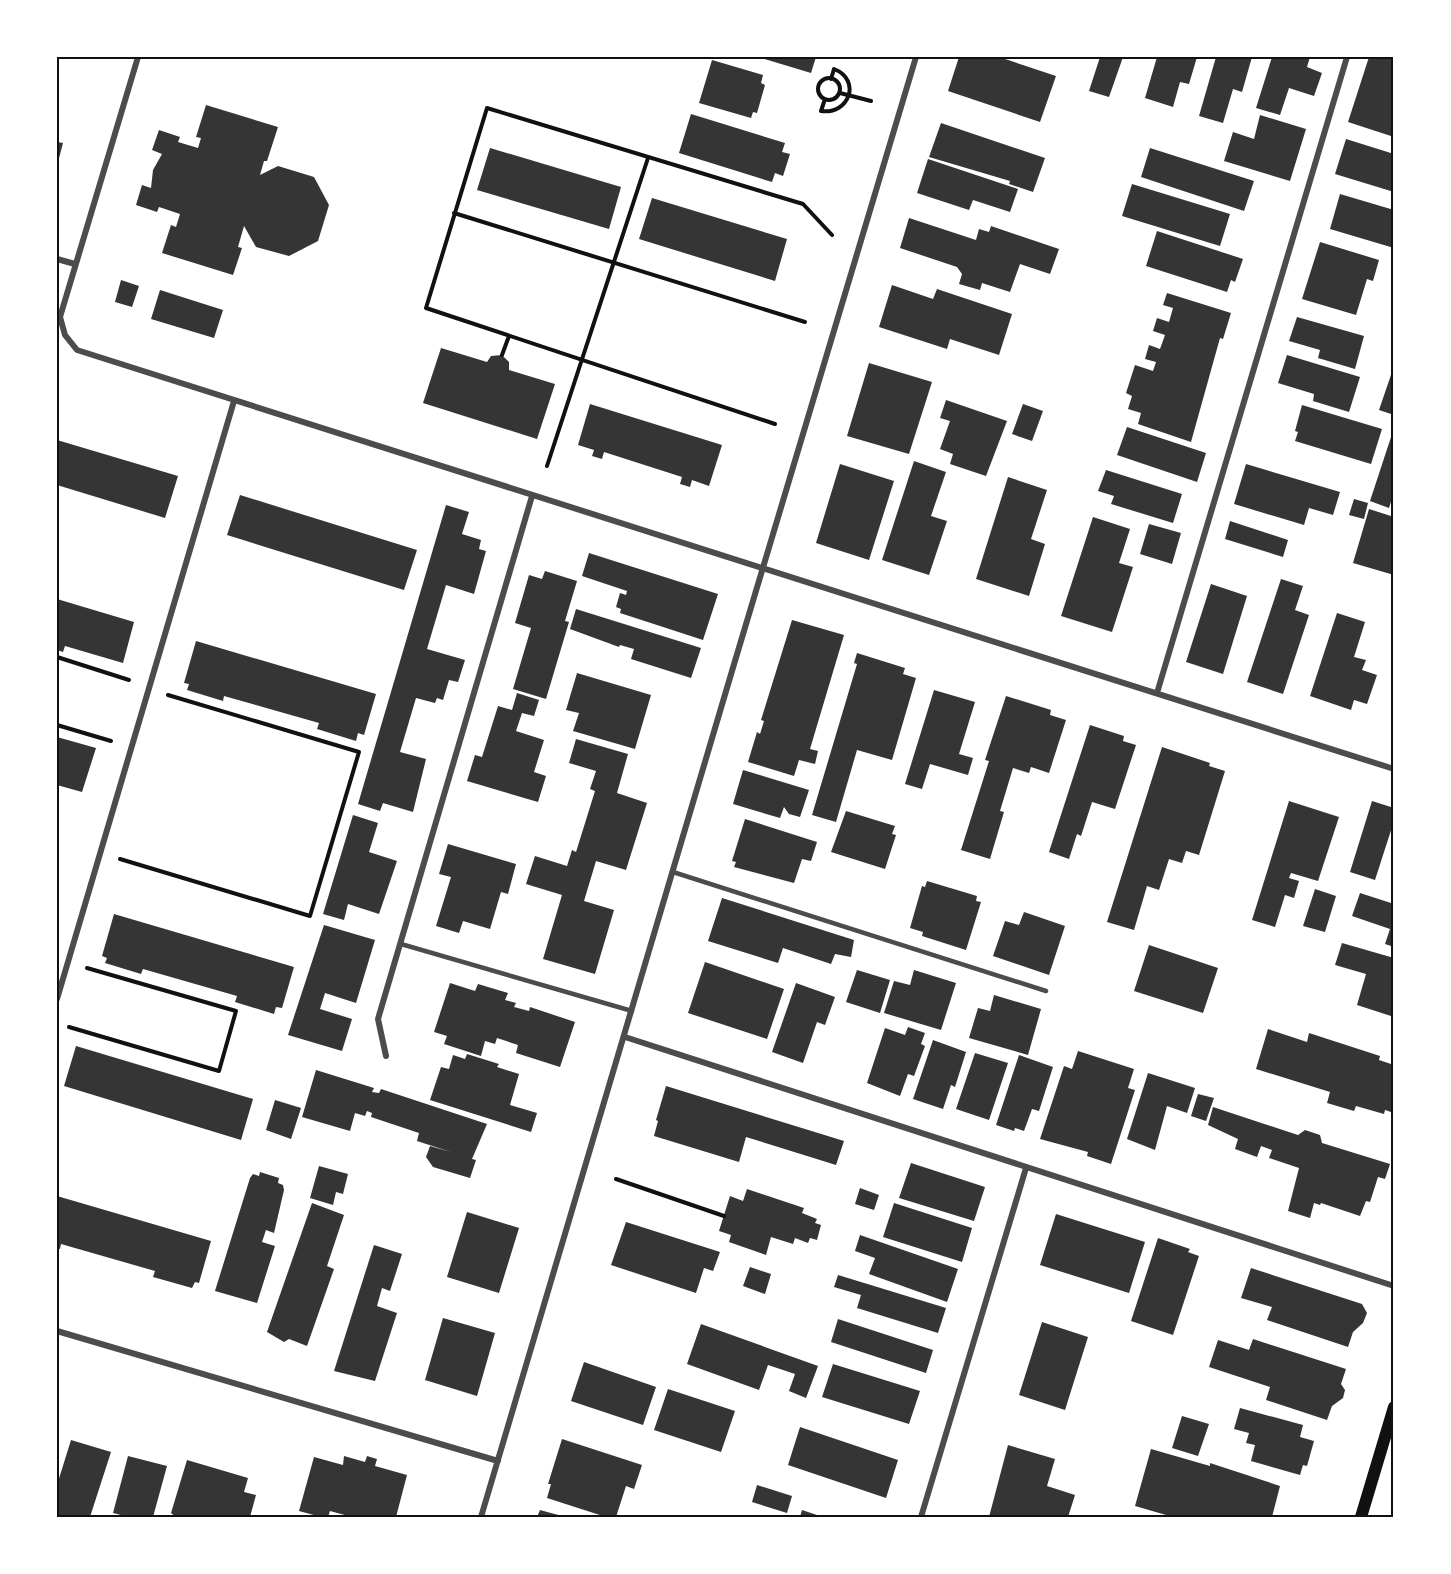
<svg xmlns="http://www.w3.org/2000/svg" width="1451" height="1574" viewBox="0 0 1451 1574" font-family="'Nunito Sans',sans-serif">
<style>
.building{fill:#353535}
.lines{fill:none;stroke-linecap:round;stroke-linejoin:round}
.path{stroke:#111;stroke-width:4}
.service{stroke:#4c4c4c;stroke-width:4.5}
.minor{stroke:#4c4c4c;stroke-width:6}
.secondary{stroke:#111;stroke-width:12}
.neatline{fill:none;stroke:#111;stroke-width:2}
</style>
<rect width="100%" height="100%" fill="#fff"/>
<!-- building -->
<path class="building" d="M758,57H816L811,73Z
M959,57H999L1056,76L1040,122L948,91Z
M1100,57H1123L1109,97L1089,91Z
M1157,57H1197L1189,84L1180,82L1173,107L1145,98Z
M1216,57H1252L1242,92L1233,89L1223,123L1199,116Z
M1272,57H1310L1307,67L1322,73L1314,96L1289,88L1280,115L1256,108Z
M1369,57H1394V137L1348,122Z
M712,60L763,75L761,83L765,85L757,113L753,112L751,118L699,103Z
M206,105L278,127L267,161H264L260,175L278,166L314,177L329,205L318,241L289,256L256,247L244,226L238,247L242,248L233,275L162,253L171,225L176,227L180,214L159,207L157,212L136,205L142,185L151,188L153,170L162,154L152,150L159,130L180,137L178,142L198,148L201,138L196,137Z
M691,114L785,143L782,152L790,154L783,176L775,173L772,182L679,153Z
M1260,115L1306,129L1290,181L1224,161L1233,132L1254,139Z
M941,123L1045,158L1033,192L1009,184L1010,181L929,157Z
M1346,139L1394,154V192L1335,174Z
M57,142L63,143L58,162H57Z
M490,148L621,187L609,229L477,190Z
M1150,148L1254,181L1244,211L1141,177Z
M928,159L1018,189L1010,212L973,200L969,210L917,193Z
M1132,184L1230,214L1220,246L1122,216Z
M1340,194L1394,210V248L1330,229Z
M652,198L787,239L775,281L639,239Z
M909,218L976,240L979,229L989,232L991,226L1059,249L1050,274L1020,264L1010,292L982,283L980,290L959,284L962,274L957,267L900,248Z
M1157,231L1243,259L1235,282L1231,280L1227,292L1146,266Z
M1320,242L1379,260L1373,281L1367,279L1356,315L1302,299Z
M121,280L139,286L132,307L115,302Z
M892,285L933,299L937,289L1012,314L999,355L950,339L947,349L879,327Z
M160,290L223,310L214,338L151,319Z
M1167,293L1231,313L1223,339L1220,338L1191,442L1138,424L1141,413L1128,409L1132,396L1126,393L1135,365L1153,371L1156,362L1145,359L1149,345L1160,349L1165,335L1153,331L1157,318L1169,322L1173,308L1163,305Z
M1297,317L1364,336L1355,369L1318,358L1320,350L1289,341Z
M441,348L487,362L491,356L502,355L509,362V370L555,384L537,439L423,403Z
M1287,355L1360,377L1349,412L1313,401L1314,394L1278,383Z
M869,363L932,382L909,454L847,436Z
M1394,366V415L1379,410Z
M946,400L1007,421L986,476L950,464L953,454L940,449L950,421L940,418Z
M590,404L722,445L709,486L692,480L690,487L680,484L682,477L604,452L602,459L592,456L594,450L578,445Z
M1023,404L1043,411L1032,441L1012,434Z
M1302,405L1382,429L1371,464L1295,441L1298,432L1295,431Z
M1127,427L1206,453L1197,482L1117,455Z
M1394,428V492L1389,508L1370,501Z
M57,440L178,476L165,518L57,485Z
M914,461L946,472L931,516L947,521L929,575L882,560Z
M840,464L894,481L869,560L816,543Z
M1246,464L1340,492L1333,515L1309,508L1304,525L1234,504Z
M1106,470L1182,494L1173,523L1111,504L1114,496L1098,491Z
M1008,477L1047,490L1031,539L1045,544L1029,596L976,579Z
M240,495L417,550L404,590L227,535Z
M1354,499L1368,503L1364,519L1349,515Z
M446,505L469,512L462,534L481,540L479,549L486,551L474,594L446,585L427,649L465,660L458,682L449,680L443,700L437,698L435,703L416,698L400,752L426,759L413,812L383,803L380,811L358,804Z
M1369,509L1394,517V575L1353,563Z
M1093,517L1130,529L1119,563L1133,567L1112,632L1061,616Z
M1230,521L1288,540L1283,557L1225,539Z
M1149,524L1181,533L1172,564L1140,554Z
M589,553L718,594L703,640L620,613L621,609L616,607L620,593L626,595L627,591L582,576Z
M545,571L577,581L565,621L569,622L546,699L513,689L531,628L515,623L529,575L542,579Z
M1281,579L1303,586L1295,610L1309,615L1283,694L1247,682Z
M1211,584L1247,596L1223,674L1186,662Z
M57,599L134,622L123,663L65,646L63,652L57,650Z
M576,609L701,648L691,678L631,659L634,649L620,645L619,647L570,629Z
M1337,613L1365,622L1354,657L1366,660L1362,670L1377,675L1367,704L1354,700L1351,710L1310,696Z
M792,620L844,635L810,749L818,751L815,764L799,760L794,776L748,762L757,732L760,734L764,721L761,720Z
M196,641L376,694L364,735L358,733L356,741L317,729L319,723L224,696L223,701L187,690L189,684L184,683Z
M857,653L905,668L903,674L916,678L892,760L857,750L836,822L812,815L857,664L854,663Z
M577,673L651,695L635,749L573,731L579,713L566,710Z
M934,690L975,702L959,754L973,758L968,775L930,764L922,789L905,784Z
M517,693L539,700L534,716L522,713L516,731L544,740L534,772L546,776L538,802L467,781L475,755L482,757L498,706L512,710Z
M1006,696L1051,710L1050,715L1066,720L1049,773L1031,767L1029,773L1013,768L1000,811L1004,812L990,859L961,850L989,761L985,760Z
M1090,725L1124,736L1123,741L1136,745L1115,809L1092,802L1081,836L1077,834L1069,859L1049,852Z
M57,737L96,748L82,792L57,785Z
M576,739L628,754L617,793L647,803L626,870L596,861L584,901L614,910L595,974L543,959L562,895L526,884L535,856L567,866L572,850L576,852L595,791L590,789L596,771L569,763Z
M1162,747L1210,763L1209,766L1225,771L1199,855L1186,851L1182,863L1169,859L1159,890L1147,886L1134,930L1107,922Z
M743,770L809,790L800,817L789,814L784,807L780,818L733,804Z
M1289,801L1339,817L1318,881L1291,873L1289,878L1299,881L1294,898L1285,895L1275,927L1252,920Z
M1372,801L1394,808V821L1375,880L1350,872Z
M846,811L895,826L892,834L896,835L885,869L831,852Z
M353,815L378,823L369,852L397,861L379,914L348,904L344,920L323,914Z
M745,819L817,842L811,861L802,859L794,883L734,867L736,862L732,861Z
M448,844L516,864L508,894L501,892L490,929L463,921L459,933L436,926L451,877L439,874Z
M927,881L977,896L976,901L981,902L966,950L922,936L923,932L910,928L922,886L925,887Z
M1315,889L1336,896L1325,932L1303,926Z
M1360,893L1394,904V947L1385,944L1390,929L1352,916Z
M722,898L854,940L851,957L835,954L831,964L783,948L778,963L708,941Z
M1024,912L1065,926L1049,975L993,956L1005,921L1019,925Z
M114,914L294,967L282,1008L276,1007L274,1014L235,1002L237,996L143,969L141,974L105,963L107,958L102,956Z
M324,925L375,940L356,1003L325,993L320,1009L352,1019L342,1051L288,1035Z
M1342,943L1394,958V1017L1357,1005L1366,974L1335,965Z
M1149,945L1218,968L1203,1013L1134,991Z
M705,962L784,989L767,1039L688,1013Z
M857,970L890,980L880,1013L846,1002Z
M914,970L956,983L941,1030L884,1013L894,981L910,985Z
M450,983L475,991L478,984L508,993L505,1000L516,1003L514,1007L529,1011L530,1007L575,1022L560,1067L516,1053L518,1045L497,1038L495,1044L485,1041L481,1056L444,1044L447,1036L434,1032Z
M796,983L835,997L825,1025L817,1022L803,1063L772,1052Z
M994,995L1041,1009L1028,1055L969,1038L978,1008L990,1011Z
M908,1027L925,1033L921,1044L925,1046L914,1076L908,1074L900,1096L867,1083L885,1028L905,1035Z
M1268,1029L1307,1042L1309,1033L1380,1056L1379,1060L1394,1065V1113L1385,1110L1384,1114L1356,1106L1354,1111L1327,1103L1330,1092L1256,1069Z
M933,1040L966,1052L955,1087L951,1085L943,1109L913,1099Z
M76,1046L253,1099L241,1140L64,1086Z
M1078,1051L1134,1069L1128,1088L1135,1090L1111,1164L1087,1156L1088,1152L1040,1139L1064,1066L1072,1069Z
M975,1053L1008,1063L989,1120L956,1109Z
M467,1054L499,1064L497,1067L519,1074L510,1105L537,1113L531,1132L430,1100L441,1067L449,1069L453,1055L465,1059Z
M1019,1055L1053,1067L1039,1111L1032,1109L1024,1131L1015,1128L1014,1131L996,1125Z
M316,1070L374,1088L372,1092L379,1093L381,1089L487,1124L472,1159L476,1160L470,1178L433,1167L426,1157L430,1146L451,1152L417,1141L419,1133L371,1117L372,1113L367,1111L365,1116L355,1113L350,1131L302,1117Z
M1148,1073L1195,1088L1187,1113L1167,1106L1155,1150L1127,1139Z
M666,1086L844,1141L836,1165L746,1137L739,1162L654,1136L658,1121L656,1120Z
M1198,1094L1214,1098L1206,1121L1191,1116Z
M275,1100L301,1108L291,1139L266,1130Z
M1213,1107L1298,1135L1305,1130L1320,1135L1322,1143L1390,1164L1385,1179L1378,1177L1370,1202L1366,1201L1360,1216L1321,1203L1320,1205L1314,1203L1310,1218L1288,1211L1299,1168L1269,1158L1272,1150L1261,1146L1257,1157L1235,1149L1238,1139L1208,1125Z
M911,1163L985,1187L974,1221L899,1198Z
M319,1166L348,1174L343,1194L336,1192L333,1205L310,1198Z
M260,1172L279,1178L278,1183L283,1185L284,1190L274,1233L266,1230L262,1242L275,1246L257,1303L215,1291L250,1178L253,1174L259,1176Z
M860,1188L879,1195L874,1210L855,1204Z
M747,1189L804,1208L802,1213L817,1219L815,1223L821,1225L817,1240L810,1238L808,1243L795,1238L793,1244L771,1237L766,1255L729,1242L731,1235L719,1231L730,1196L743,1201Z
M57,1196L211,1241L199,1283L195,1282L192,1288L153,1277L155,1271L61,1244L60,1249L57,1248Z
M312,1203L344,1215L327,1266L334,1269L307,1346L289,1339L284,1342L267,1332Z
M894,1203L972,1228L962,1262L883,1237Z
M467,1212L519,1228L499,1293L447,1277Z
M1056,1214L1145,1242L1129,1293L1040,1265Z
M626,1222L720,1252L713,1271L704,1268L696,1293L611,1265Z
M860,1235L958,1269L947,1302L869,1274L875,1258L855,1251Z
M1158,1238L1190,1249L1188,1252L1199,1256L1173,1335L1131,1321Z
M374,1245L402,1254L390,1291L382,1288L377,1306L397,1313L375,1381L334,1371Z
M750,1267L771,1274L765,1294L743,1286Z
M1251,1268L1362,1304L1367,1313L1363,1323L1353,1332L1348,1347L1267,1320L1272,1307L1241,1298Z
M838,1275L946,1308L938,1333L857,1308L861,1295L834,1287Z
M443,1318L495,1333L477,1396L425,1380Z
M838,1319L933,1350L926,1373L831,1342Z
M1042,1322L1088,1337L1065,1410L1019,1395Z
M701,1324L818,1366L806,1398L789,1391L795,1374L768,1365L759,1390L687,1364Z
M1253,1339L1346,1369L1341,1384L1345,1390L1343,1398L1332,1406L1327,1420L1266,1400L1270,1387L1209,1367L1218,1340L1249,1350Z
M584,1362L656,1387L643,1425L571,1401Z
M833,1364L920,1391L909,1424L822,1397Z
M668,1389L735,1411L721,1452L654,1430Z
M1240,1408L1303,1425L1300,1437L1314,1441L1307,1466L1303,1465L1300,1475L1251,1461L1255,1445L1246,1443L1249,1433L1234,1429Z
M1182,1416L1209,1424L1198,1456L1172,1448Z
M800,1427L898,1460L886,1498L788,1465Z
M562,1439L642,1465L634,1489L626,1486L616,1517H606L547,1498L551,1484H548Z
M71,1440L111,1452L90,1517H57V1485Z
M1008,1445L1055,1459L1047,1486L1075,1495L1068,1517H989Z
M1151,1449L1210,1466V1463L1280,1486L1272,1517H1173L1135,1506Z
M128,1456L167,1466L153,1517H129L113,1513Z
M344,1456L365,1462L367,1456L377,1459L375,1466L407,1475L396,1517H352L330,1511L328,1517H321L299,1511L314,1457L343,1465Z
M187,1460L248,1478L244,1492L256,1495L250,1517H176L171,1513Z
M757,1485L792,1496L787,1513L752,1502Z
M540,1510L562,1516V1517H537Z
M802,1510L823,1517H800Z"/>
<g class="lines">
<!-- path -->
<path class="path" d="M818 89a11 11 0 1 1 22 0a11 11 0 1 1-22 0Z
M840,93L871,101
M825,99L821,111C849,115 862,80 834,69L831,79
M454,213L805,322
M502,355L509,336
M775,424L426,308L487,108L803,204L832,235
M547,466L648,158
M57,657L129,680
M57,725L111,741
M120,859L310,916L359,752L168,695
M69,1027L219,1071L236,1011L87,968
M616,1179L724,1216"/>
<!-- service -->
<path class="service" d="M673,872L1046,991
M401,944L632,1011"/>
<!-- minor -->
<path class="minor" d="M138,57L60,317L65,335L77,350L1394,769
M57,259L75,264
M1157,693L1347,57
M57,999L234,401
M625,1037L1394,1286
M386,1056L378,1019L532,496
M57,1331L498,1461
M481,1517C627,1030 768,543 916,57
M921,1517L1026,1168"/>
<!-- secondary -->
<path class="secondary" d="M1361,1517L1394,1407"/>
</g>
<!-- border -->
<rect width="1451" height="1574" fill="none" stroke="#ffffff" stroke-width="117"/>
<rect x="58" y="58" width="1334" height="1458" class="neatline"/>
</svg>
